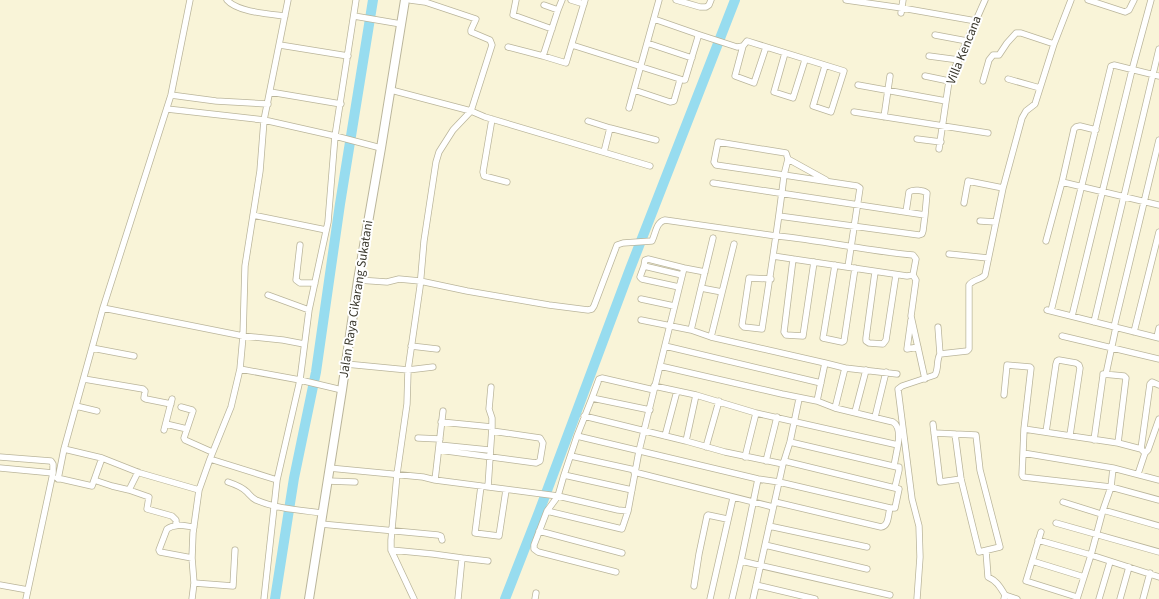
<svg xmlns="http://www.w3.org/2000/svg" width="1159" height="599" viewBox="0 0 1159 599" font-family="'Source Sans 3',sans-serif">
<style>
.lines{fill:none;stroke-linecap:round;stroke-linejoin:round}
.river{stroke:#97dcef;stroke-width:10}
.street-casing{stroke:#bab59b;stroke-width:7}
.secondary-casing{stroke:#bab59b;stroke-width:10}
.street{stroke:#fff;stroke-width:5.5}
.secondary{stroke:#fff;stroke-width:8}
.labels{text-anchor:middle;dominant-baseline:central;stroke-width:4;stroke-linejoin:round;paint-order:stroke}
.street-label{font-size:13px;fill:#3a382d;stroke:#fff}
</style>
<rect width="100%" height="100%" fill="#f9f4d8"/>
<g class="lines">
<!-- river -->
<path class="river" d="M275,599L294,478L316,372L340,204L373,0
M505,599L539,512L630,269L735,0"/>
<defs>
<path id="street" d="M227,0C237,12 269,14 285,16
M410,0L425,2L476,19L471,30V32L490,40L492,45L471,111L453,130L439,152L436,162L424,241L420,287L408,370L407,404L397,474L391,540V550L414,599
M516,0L513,15L552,29
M562,0L558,10L543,56L566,63L585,0
M571,0L584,4
M676,0L700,7H706L709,5L711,0
M846,0L902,8L976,21
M1088,0L1125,12L1129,10L1134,0
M544,5L558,10
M901,13L903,0
M354,16L401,24
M697,34L737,47L743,46L747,41L844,71L831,112L813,106L825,66
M935,35L967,41
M647,43L692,58
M280,45L348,56
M572,45L683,80H685L698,37L697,34L654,19
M743,46L735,76L754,83L766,47
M508,47L543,56
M785,53L774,92L793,98L805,60
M929,56L959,60
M925,76L949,81
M1008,79L1040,88
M983,81L989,60L993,55H999L1007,43L1016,33H1021L1054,44
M858,85L946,101
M391,90L471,111L485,117L650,166
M634,90L670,102L674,101L680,80
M270,92L341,104
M171,95L216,101L268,104
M629,108L659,0
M167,109L264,120L335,136L381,148
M854,112L988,133
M884,117L890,76
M492,119L483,172L484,176L507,182
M588,121L610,128
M917,139L941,142
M718,142L786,153L788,159L784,175L716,165L714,162Z
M939,149L949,81L985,0
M604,152L610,128L656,140
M788,159L826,180
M1062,182L1159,205
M713,183L925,215L927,193C923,190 913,189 909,192L906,212
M964,203L968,181L1003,188
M253,215L326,230
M779,216L919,235L922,234L923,231L925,215
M980,221L996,222
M713,238L701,288L722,292
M1046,241L1062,182L1074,129L1076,127L1080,126L1096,130
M300,245L296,280L300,283H315
M949,254L988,258
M793,259L784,332L786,335L803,336L814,262
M835,265L823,338L842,342L844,341L855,268
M644,266L645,260L648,259L684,268L705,272
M875,272L866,338V341L869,343L883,344L886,340L896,275
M913,275L916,280L911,316L925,379
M771,279L749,278L742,325L744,327L762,329L773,256
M358,280L387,282L399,279L420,281L467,291L549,305L588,310L592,309L594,306L617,245L623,243L652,241C656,233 656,222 665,220L776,236C822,240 867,251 913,255L916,259L913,275L907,276L773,256C777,229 781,202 784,175L857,186L860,188L848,267
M679,287L642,279L640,277L644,266L682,275
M268,295L309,310
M641,299L674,306
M103,308L243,336L283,340L304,344
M1047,310L1159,338
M1051,311L1111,66L1114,65L1159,76
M1072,316L1132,70L1151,0
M641,320L691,330L711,337L825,363L817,401
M911,320L907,349L918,347
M1094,322L1159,49
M938,327L940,354
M1114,327L1159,140
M691,330L701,288
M1134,332L1159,232
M1062,336L1159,359
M711,337L734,244
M1157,337L1159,328
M411,346L437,349
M665,346L821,383
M92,348L134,356
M825,363L845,368L897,374
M346,364L408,370L433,367
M660,366L782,394L817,401L835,408L893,422C900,426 899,438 898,445
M240,369L300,380L342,390
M1106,374L1116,327
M84,379L143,389L145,391L144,398L146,399L171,404
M654,386L696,395L756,413L898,445L894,466
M1004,395L1007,365L1030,367L1031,368L1024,429L1023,453L1113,468L1159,480
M592,398L599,379L602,378L654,390
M76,406L97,411
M181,407L192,410L193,411L184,438L185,440L212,452
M835,408L845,368
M855,412L866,370
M584,416L686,441L725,452L783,464
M875,417L886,372
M441,422L492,427
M166,424L187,429
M933,424L940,482L961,479
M1024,429L1118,443L1141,449L1145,453L1138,474
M164,430L172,399
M1046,432L1056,364L1057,361L1059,360L1076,363L1079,365L1080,368L1070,435
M934,433L976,435L980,470L1000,547L979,552L961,479L955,434
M577,436L758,479L779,482L890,508H895L899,489L784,461
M665,436L677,391
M418,438L440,439
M1094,440L1103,376V374L1124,376L1126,378L1118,443
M686,441L696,395
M790,442L897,467H899V470L895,487
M439,445L489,450
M706,447L719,401
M64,449L102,458L140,473L199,490
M1141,449L1150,384L1152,382L1159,385
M439,450L536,463L540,461L543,443L540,438L492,431
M1023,453L1022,475L1023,477L1111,487L1113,468
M1145,453L1148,450L1159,419
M571,456L635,470
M0,457L51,461L53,464V473L26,599
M745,457L756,413
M210,459L277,480
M766,461L777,417
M0,468L53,473
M329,468L423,477L435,480L558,496L618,510L628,511L639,451L684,268
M634,472L773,507
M564,475L558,496L547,511L534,545V549L538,552L616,572
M57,478L92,486L102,458
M58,479L64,449L103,308L171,95L190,0
M758,479L741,561L890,595
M94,480L112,486L129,490L138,472
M435,480L443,411
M328,481L355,482
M228,482C234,484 242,487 247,492C250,495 252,498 256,500C277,509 300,510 323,513
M481,486L475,533L499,536L506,490
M488,487L492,427V418L489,409L491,387
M129,490L149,497L147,509L172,516L176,520V525
M632,490L564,475L577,436L592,398L650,410
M1159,500L1111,487L1103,510L1091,555L1159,577
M775,502L881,527C889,526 888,515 890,508
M1063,502L1101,514
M1103,510L1159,526
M547,511L622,529L628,511
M1056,523L1159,552
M321,524L438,535L441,536L442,540
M769,526L867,547
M539,531L622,553
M1041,532L1026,581L1077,597
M1038,540L1091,555L1077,599
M765,545L867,569
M391,550L433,554L462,558
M986,551L988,577C997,581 1000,587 1005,595
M192,558L160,552L159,550L167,529C175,523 185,526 194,527
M1032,561L1084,577
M194,583L233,586L235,550
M0,585L28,590
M756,585L815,599
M694,586L699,554L707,516L708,515L727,519
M192,599L194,583L192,558L193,533L199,490L210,459L231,407L240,369L243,336L245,266L260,171L264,120L288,0
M264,599L277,480L300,380L309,310L328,222L335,136L356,0
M458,599L462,558L488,561
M535,599L536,593
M710,599L733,498
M732,599L741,561
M753,599L783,464L790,442L799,399L798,398
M917,599L920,557L919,526L912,499L898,389L902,386L935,375C939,368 936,361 940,354L967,351L969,349V285C973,279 981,280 985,275L1003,188L1022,118L1026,111L1035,104L1054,44L1071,0
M1004,599L1005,595L1017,599
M1099,599L1110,562
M1120,599L1129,567
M1143,599L1150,573"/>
<path id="secondary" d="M309,599L342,390L358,280L381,148L405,0"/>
</defs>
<!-- street casing -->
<use href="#street" class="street-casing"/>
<!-- secondary casing -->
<use href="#secondary" class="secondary-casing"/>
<!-- street -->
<use href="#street" class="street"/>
<!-- secondary -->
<use href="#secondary" class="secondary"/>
</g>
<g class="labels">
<!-- street labels -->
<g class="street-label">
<text transform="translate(964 50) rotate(-68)">Villa Kencana</text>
<text transform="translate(356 299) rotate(-81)">Jalan Raya Cikarang Sukatani</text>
</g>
</g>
</svg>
